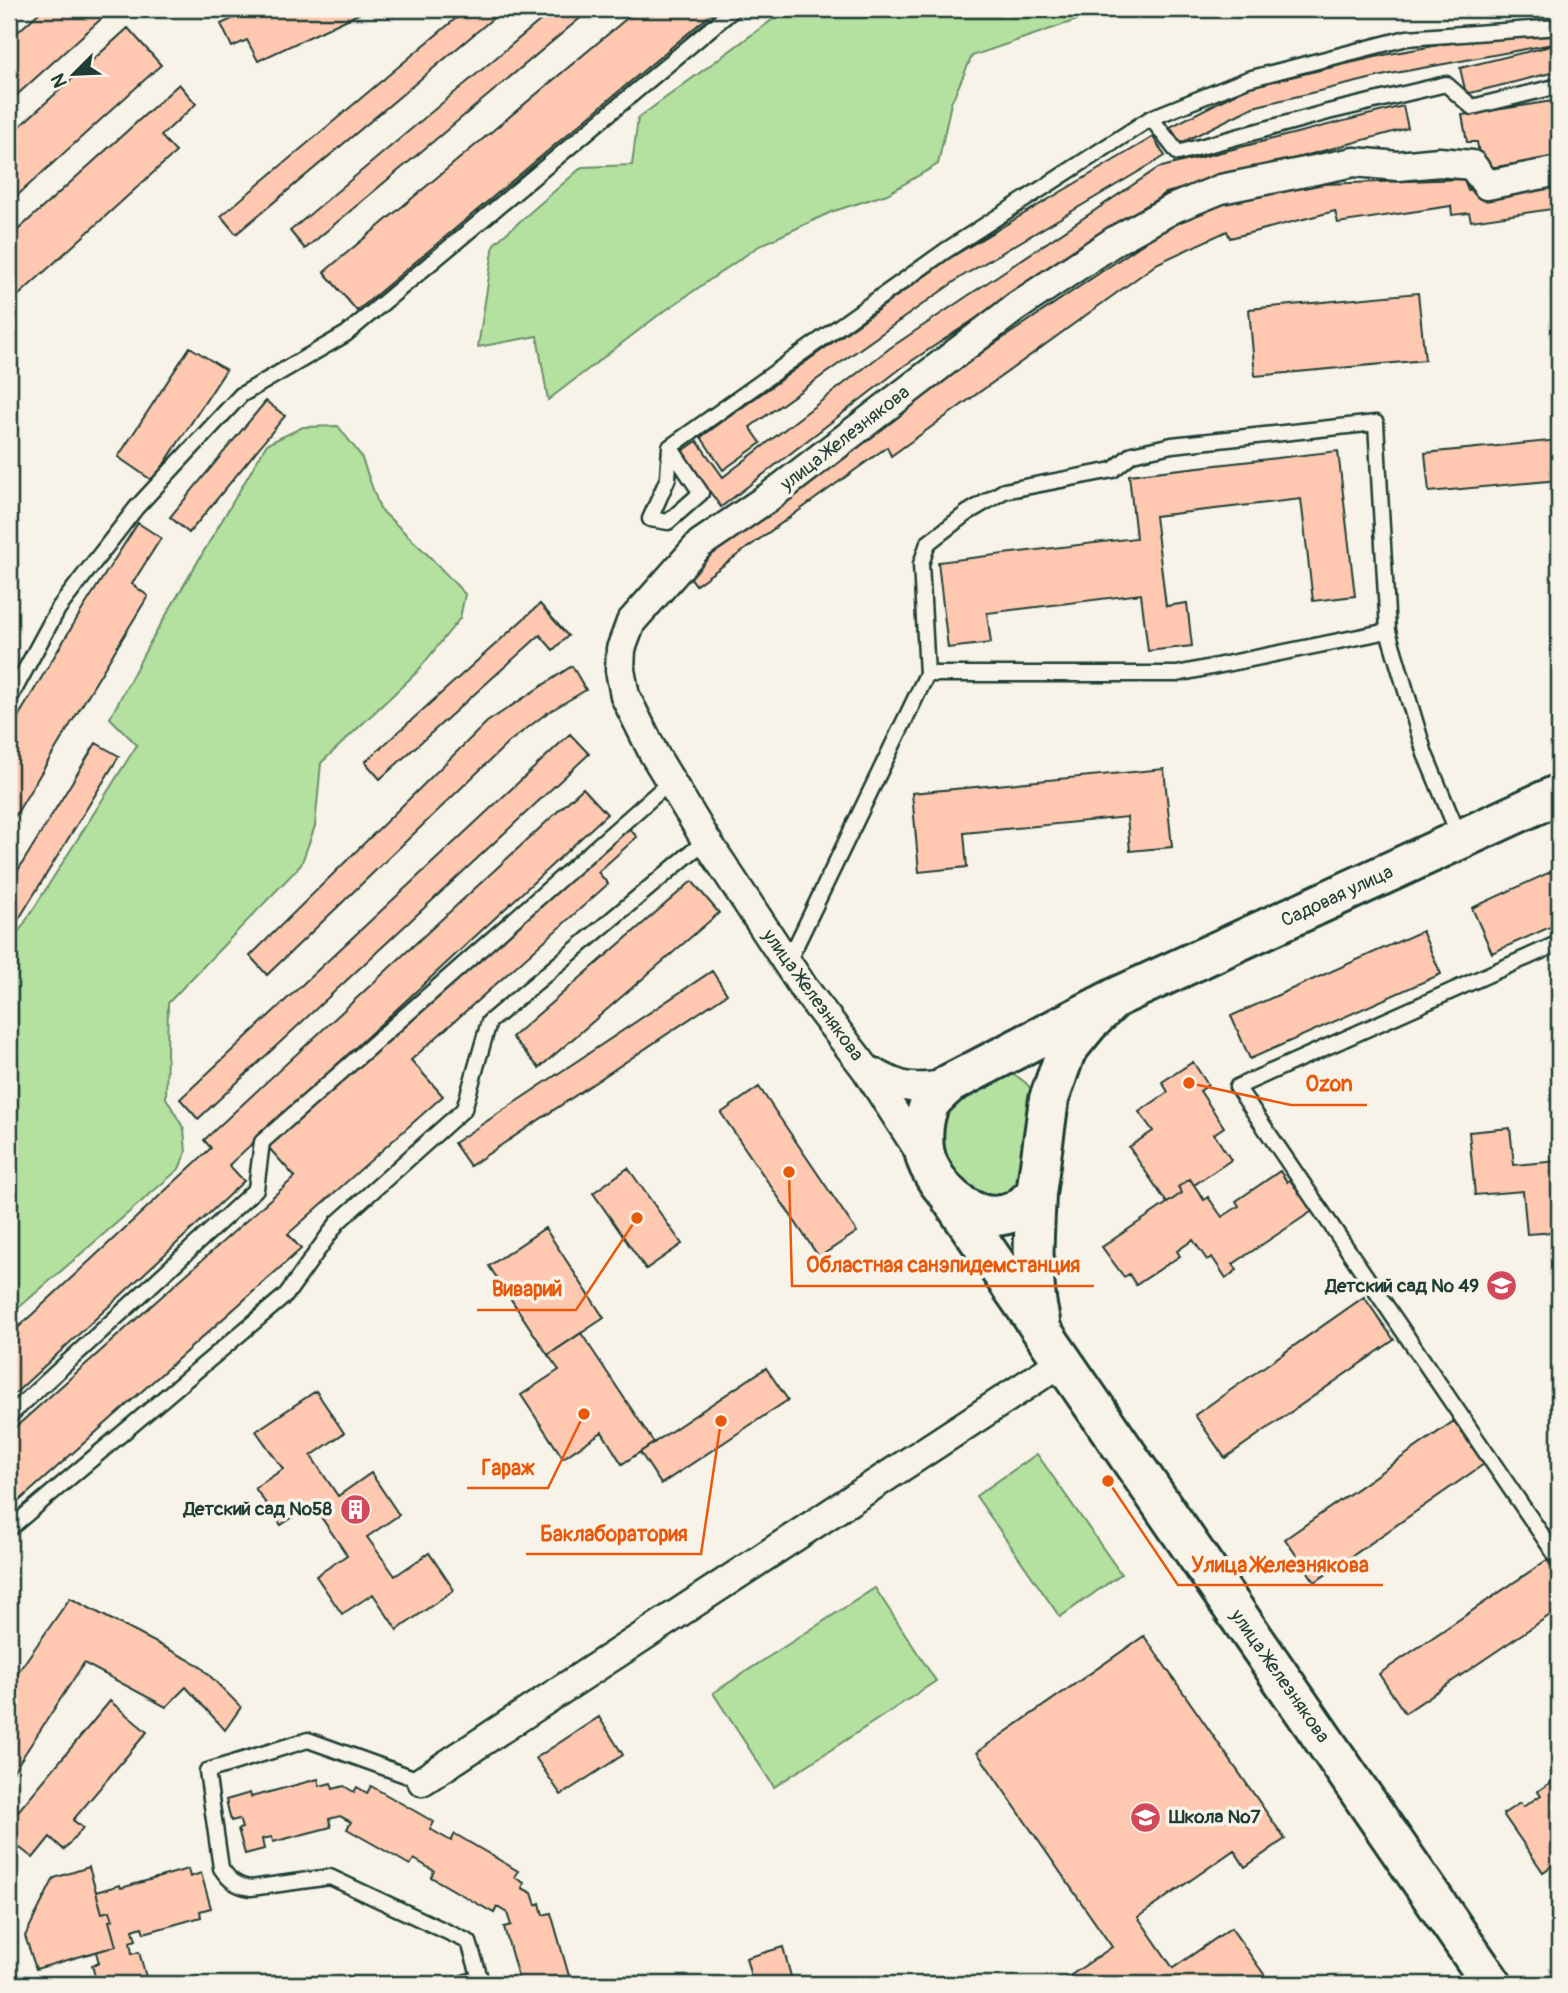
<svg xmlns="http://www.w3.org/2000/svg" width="1568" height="1993" viewBox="0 0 1568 1993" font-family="Pangolin,sans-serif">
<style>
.green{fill:#b4e1a0;stroke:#6a8f6a;stroke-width:2}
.building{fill:#fec9b0;stroke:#1f3d34;stroke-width:2}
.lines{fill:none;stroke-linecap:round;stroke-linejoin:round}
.lane-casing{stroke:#1f3d34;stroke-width:19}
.street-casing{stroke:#1f3d34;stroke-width:33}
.secondary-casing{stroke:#1f3d34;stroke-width:44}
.lane{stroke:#f7f3e8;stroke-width:14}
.street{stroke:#f7f3e8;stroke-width:28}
.secondary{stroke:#f7f3e8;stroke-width:38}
.labels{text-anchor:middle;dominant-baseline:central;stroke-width:7;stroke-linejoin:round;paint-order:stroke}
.street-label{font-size:19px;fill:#1f3d34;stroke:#f7f3e8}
.poi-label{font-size:19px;font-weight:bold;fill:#1f3d34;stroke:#f7f3e8;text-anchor:end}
.leader{fill:none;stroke:#e8590c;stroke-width:2.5}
.callout-dot{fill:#e8590c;stroke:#f7f3e8;stroke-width:2.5}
.callout-label{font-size:21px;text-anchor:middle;font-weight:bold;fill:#e8590c;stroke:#f7f3e8;stroke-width:7;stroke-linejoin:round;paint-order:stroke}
</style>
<rect width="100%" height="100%" fill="#f7f3e8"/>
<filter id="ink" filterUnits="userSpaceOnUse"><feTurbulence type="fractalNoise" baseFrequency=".0143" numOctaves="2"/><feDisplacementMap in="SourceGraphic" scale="14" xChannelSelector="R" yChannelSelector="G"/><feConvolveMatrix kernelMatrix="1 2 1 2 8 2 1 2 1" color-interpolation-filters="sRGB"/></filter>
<g filter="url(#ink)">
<!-- green -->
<path class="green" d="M809,9H1109L972,56L951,103L938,164L887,194L831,212L759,246L656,317L548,400L537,336L478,347L494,244L582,167L632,165L638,118L772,20Z
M338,426L361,456L380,509L428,555L465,594L460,618L416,673L321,763L315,826L301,865L168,1003L166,1098L184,1129L186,1152L179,1169L9,1316V944L22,927L137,745L110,718L148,646L267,444L303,427Z
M1011,1073C1023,1080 1030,1084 1035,1098L1023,1187L1010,1199L978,1200L941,1159V1112L957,1094Z
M1037,1454L1121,1574L1060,1617L976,1496Z
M875,1588L936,1681L774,1787L713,1693Z"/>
<!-- building -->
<path class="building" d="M43,9L111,10L9,102V40Z
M254,9H369L258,61L247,40L232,47L221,24Z
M467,9H504L236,234L221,216Z
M554,9H591L305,249L290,231Z
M638,9H717L357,311L324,272Z
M1550,25L1553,44L1390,74L1253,107L1181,143L1170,127L1248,87L1384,55Z
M128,28L161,65L9,203V136Z
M1559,44V71L1466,94L1460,68Z
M179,84L196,104L161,136L176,152L9,304V238Z
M1559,100V157L1482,169L1477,142H1467L1462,115Z
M1403,106L1408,128L1166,193L904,366L721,507L681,452L697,441L723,477L890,348L1158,168Z
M1153,137L1165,156L961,277L750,427L761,443L723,470L701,437L950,258Z
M1464,179L1468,190L1559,179V208L1471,221L1469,213L1452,215L1451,206L1338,223L1335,211L1230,238L1227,231L1158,263L891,456L887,447L696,585L685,570L978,355L1178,220L1218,204L1323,184Z
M1418,293L1425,360L1255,376L1249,309Z
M190,347L226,370L153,481L118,457Z
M266,401L285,416L189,533L170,517Z
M1559,440V480L1429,492L1425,453Z
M1338,451L1355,596L1313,601L1301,499L1155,516L1166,606L1187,603L1192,646L1148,651L1141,594L987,613L991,643L948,648L938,562L1136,538L1129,475Z
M138,523L161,538L132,584L148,596L9,826V732L82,610Z
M540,604L568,636L553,650L540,635L380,779L365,762Z
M572,666L586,690L547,713L509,742L267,975L250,956L487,722Z
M570,734L589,754L198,1119L180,1099Z
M96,743L119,756L9,935V885Z
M1164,769L1172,847L1130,851L1127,817L964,833L967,867L919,872L912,793Z
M583,788L607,814L229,1165L244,1181L9,1399V1336L211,1148L204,1140Z
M627,826L637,837L598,872L608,884L411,1060L443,1096L288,1234L301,1249L9,1510V1433L295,1177L268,1147Z
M1559,868V923L1492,953L1472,908Z
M692,881L719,913L539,1068L512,1037Z
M1422,931L1441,974L1250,1059L1231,1016Z
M712,971L727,994L470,1166L454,1143Z
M1193,1062L1208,1085L1200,1091L1224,1127L1214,1134L1231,1160L1194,1185L1190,1179L1178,1187L1182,1193L1167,1203L1129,1147L1153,1131L1139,1112L1168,1092L1162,1082Z
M759,1087L857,1232L819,1257L721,1113Z
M1510,1128L1514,1165L1559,1161V1232L1527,1234L1523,1191L1475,1195L1469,1132Z
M628,1168L682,1244L646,1269L593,1193Z
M1280,1171L1287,1182L1291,1179L1314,1210L1233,1264L1237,1270L1226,1278L1212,1257L1207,1260L1193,1240L1177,1251L1180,1256L1136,1285L1129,1274L1124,1277L1102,1247L1182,1193L1178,1187L1190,1179L1204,1200L1208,1197L1222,1217L1239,1206L1236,1201Z
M545,1228L604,1318L548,1355L489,1266Z
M1364,1297L1394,1340L1225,1458L1195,1415Z
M581,1333L654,1443L622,1464L602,1432L563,1458L521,1395L559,1370L548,1355Z
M766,1368L788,1400L661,1484L640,1452Z
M316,1391L344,1433L311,1456L338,1496L371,1473L399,1515L367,1537L395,1576L429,1553L454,1590L397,1630L373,1594L342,1614L316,1576L347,1555L312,1504L281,1525L255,1488L283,1469L256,1431Z
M1454,1421L1484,1464L1315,1582L1285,1539Z
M1547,1560L1559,1578V1609L1405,1713L1379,1674Z
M70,1598L199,1665L241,1707L225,1730L186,1687L166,1707L84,1663L9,1778V1685Z
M1144,1636L1285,1839L1245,1867L1234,1850L1138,1917L1173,1968L1231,1928L1271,1984H1058L1112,1947L977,1752Z
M110,1701L147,1732L73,1820L83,1828L64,1850L50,1837L33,1858L20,1848L9,1861V1822Z
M599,1717L623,1755L561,1795L536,1758Z
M318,1779L320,1786L331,1783L333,1789L344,1786L354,1792L357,1787L367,1793L371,1786L434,1822L430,1829L451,1841L455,1834L518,1871L514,1877L524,1883L522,1888L532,1893L536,1905L540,1903L543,1915L551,1913L571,1983L520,1984L504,1927L511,1925L507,1913L497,1907L494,1913L462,1895L431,1877L434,1871L414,1859L410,1865L347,1829L351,1822L340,1816L329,1819L331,1827L273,1842L272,1837L262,1839L264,1849L245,1854L238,1829L242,1828L239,1819L231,1821L226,1800L250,1793L251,1797Z
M1556,1779L1559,1784V1856L1556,1858L1559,1861L1543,1872L1503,1814L1520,1803L1523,1807L1541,1795L1538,1791Z
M89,1867L102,1913L110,1911L113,1920L109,1921L116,1946L36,1969L25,1936L54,1878Z
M188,1869L190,1877L201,1873L211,1908L200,1911L201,1917L173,1925L144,1933L142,1927L133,1930L136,1940L130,1942L132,1954L139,1952L148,1984H97L92,1965L99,1963L96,1952L116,1946L109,1921L113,1920L110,1911L102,1913L96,1892L120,1885L121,1888Z
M783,1947L793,1984H753L746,1958Z"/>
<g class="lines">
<defs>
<path id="lane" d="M1151,118L1178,153L1328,112L1446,84L1472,107L1559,86
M670,447L945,251L1151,118L1248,79L1407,38L1559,27
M670,447L701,493L668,522L650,519L668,478Z
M927,674L921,564L928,543L967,513L1004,491L1113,470L1132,454L1172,445L1376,423L1388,631L1425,754L1460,838
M9,700L58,609L136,508L241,395L346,334L734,9
M1559,943L1237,1087L1559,1560
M787,964L927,674H1177L1388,631
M9,1416L256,1189L262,1142L671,781
M9,1529L286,1295L338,1222L464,1109L489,1022L706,840
M422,1781L308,1740L207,1771L221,1868C229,1880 236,1886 251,1888L330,1877L469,1942L480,1978L460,1984"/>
<path id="street" d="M866,1069C901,1088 909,1091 949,1084
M925,1160L866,1069L803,987L706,840L654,754L625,696L620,670L621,649L631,622L700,544L769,497L1016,307L1116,240L1174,208L1221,189L1354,162L1398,166L1439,162L1472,165L1487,185L1559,171
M422,1781L1063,1361"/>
<path id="secondary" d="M1115,998L1088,1024L1066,1051L1049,1099L1036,1194C1029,1199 1022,1208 1015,1211C979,1228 944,1197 929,1166C921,1150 922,1125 928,1108C931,1099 942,1091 949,1084L1115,998L1559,794
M1036,1194C1034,1237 1030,1278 1040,1321
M951,1199L1492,1984"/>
</defs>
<!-- lane casing -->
<use href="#lane" class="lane-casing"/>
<!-- street casing -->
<use href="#street" class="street-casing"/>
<!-- secondary casing -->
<use href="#secondary" class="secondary-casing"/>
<!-- lane -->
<use href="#lane" class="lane"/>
<!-- street -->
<use href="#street" class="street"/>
<!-- secondary -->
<use href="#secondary" class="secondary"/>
</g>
</g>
<!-- icons -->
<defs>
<symbol id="school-disc" viewBox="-11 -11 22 22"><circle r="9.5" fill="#d1495b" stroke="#f7f3e8"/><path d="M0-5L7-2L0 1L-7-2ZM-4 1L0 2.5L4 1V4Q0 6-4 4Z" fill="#fff"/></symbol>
<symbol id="building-disc" viewBox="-11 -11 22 22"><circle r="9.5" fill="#d1495b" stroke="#f7f3e8"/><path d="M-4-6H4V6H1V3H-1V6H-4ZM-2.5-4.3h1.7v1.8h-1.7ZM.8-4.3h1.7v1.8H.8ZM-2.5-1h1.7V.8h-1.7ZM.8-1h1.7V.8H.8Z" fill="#fff"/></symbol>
</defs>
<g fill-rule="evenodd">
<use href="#school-disc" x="1484" y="1268" width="35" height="35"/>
<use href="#building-disc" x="338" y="1492" width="35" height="35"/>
<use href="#school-disc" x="1128" y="1800" width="35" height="35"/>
</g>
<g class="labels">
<!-- street labels -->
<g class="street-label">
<text transform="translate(845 438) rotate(-38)">улица Железнякова</text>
<text transform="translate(1337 896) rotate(-25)">Садовая улица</text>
<text transform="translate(813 995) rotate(54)">улица Железнякова</text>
<text transform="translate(1280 1676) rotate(55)">улица Железнякова</text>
</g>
<!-- poi labels -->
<g class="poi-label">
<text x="1479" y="1286">Детский сад № 49</text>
<text x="332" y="1509">Детский сад №58</text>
<text x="1169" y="1817" text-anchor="start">Школа №7</text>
</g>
</g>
<!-- callouts -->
<path class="leader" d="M1189 1083L1291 1105H1367M789 1172L792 1286H1094M637 1218L576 1310H477M584 1414L548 1488H467M721 1421L701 1554H526M1108 1481L1178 1585H1383"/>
<g class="callout-dot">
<circle cx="1189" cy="1083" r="7"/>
<circle cx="789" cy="1172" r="7"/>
<circle cx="637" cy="1218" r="7"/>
<circle cx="584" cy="1414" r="7"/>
<circle cx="721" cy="1421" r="7"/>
<circle cx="1108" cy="1481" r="7"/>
</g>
<g class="callout-label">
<text x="1329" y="1091">Ozon</text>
<text x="943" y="1272">Областная санэпидемстанция</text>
<text x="527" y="1296">Виварий</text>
<text x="508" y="1475">Гараж</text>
<text x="614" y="1541">Баклаборатория</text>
<text x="1280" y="1572">Улица Железнякова</text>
</g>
<!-- margin -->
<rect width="1568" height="1993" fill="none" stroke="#f7f3e8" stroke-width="35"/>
<rect x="18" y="18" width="1533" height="1958" fill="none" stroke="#1f3d34" stroke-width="2.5" filter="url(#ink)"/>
<!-- north arrow -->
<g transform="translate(74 74) rotate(246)" stroke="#f7f3e8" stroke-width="5" paint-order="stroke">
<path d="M0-5L12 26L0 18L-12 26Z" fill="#1f3d34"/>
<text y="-10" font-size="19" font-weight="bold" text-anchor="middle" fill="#1f3d34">N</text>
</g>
</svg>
